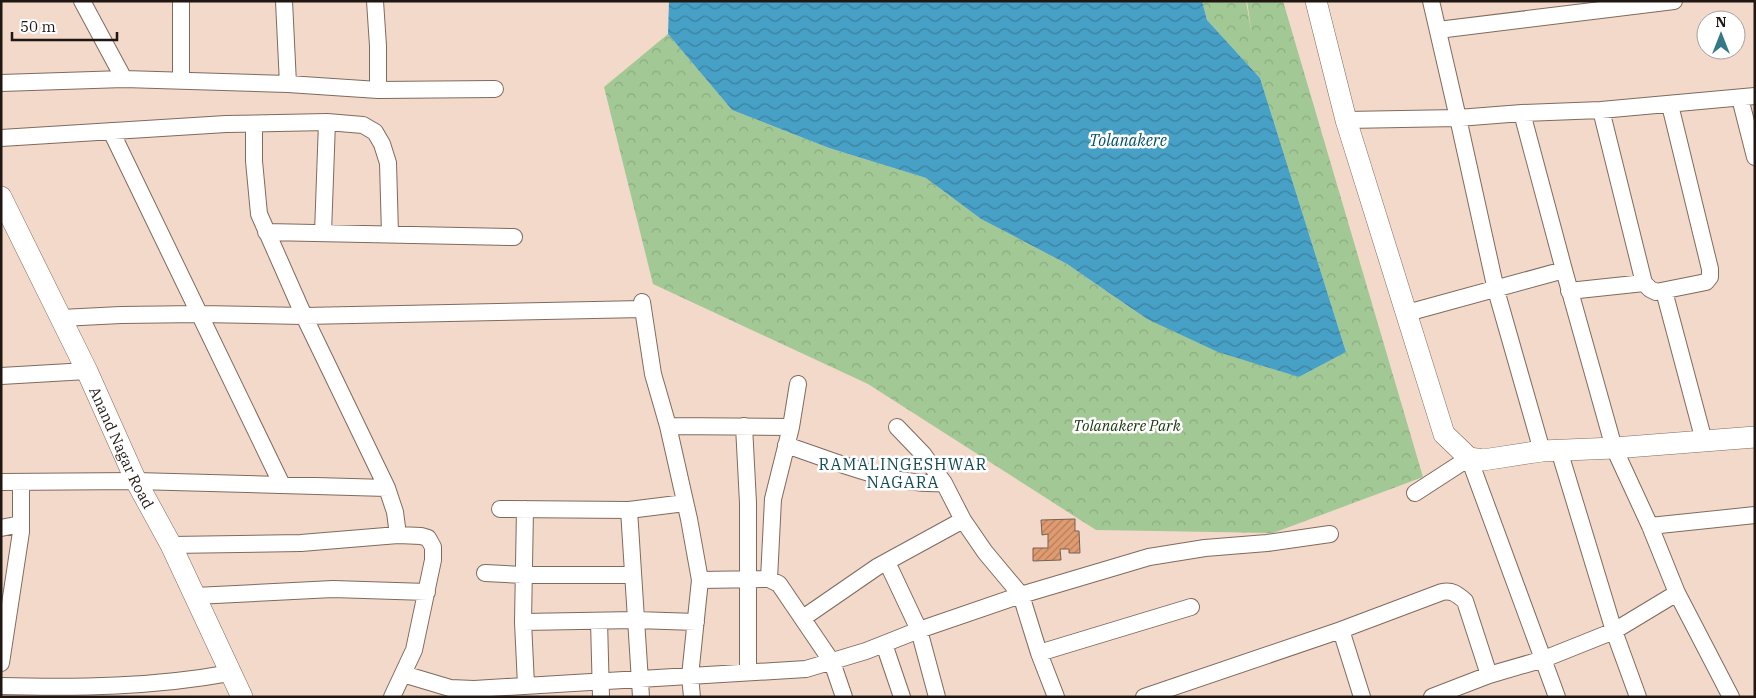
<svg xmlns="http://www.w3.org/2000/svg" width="1756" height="698" viewBox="0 0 1756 698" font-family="'IBM Plex Serif',serif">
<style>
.park{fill:url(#park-crowns)}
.water{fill:url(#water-waves)}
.building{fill:url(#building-hatch);stroke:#766053}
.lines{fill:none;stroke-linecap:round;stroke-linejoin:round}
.minor-casing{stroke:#806a5d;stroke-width:18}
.tertiary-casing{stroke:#806a5d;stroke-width:22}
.minor{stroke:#fff;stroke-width:16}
.tertiary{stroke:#fff;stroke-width:21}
.labels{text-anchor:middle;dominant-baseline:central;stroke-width:5;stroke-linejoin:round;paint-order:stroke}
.park-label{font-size:15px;font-style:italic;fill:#163509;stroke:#fff}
.street-label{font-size:15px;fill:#201712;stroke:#fff}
.water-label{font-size:16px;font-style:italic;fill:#03516a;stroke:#fff}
.neighbourhood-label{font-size:16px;letter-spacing:1px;fill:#104b56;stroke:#fff}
</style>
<defs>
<pattern id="park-crowns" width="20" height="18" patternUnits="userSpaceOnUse" patternTransform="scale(1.25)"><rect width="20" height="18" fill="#a2c995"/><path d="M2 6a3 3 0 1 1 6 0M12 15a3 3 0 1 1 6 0" fill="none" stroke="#8bac7f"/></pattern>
<pattern id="water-waves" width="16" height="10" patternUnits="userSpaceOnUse" patternTransform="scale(1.25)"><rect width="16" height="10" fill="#47a0c5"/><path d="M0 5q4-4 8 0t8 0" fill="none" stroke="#3b819f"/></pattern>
<pattern id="building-hatch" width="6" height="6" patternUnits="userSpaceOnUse" patternTransform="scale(1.25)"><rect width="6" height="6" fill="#e09b71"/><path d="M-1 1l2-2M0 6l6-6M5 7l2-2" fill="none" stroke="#b57d5b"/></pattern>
</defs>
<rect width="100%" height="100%" fill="#f2d9ca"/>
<!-- park -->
<path class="park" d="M1202,1H1246L1252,35L1247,1H1283L1423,477L1273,533L1096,530L868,384L653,284L604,87L668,34L732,110L829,148L926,178L981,219L1067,264L1147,319L1299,377L1346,352L1260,78L1207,20Z"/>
<!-- water -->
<path class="water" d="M669,1H1202L1207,20L1260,78L1346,352L1299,377L1218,352L1147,319L1067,264L981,219L926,178L829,148L732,110L668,34Z"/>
<!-- building -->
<path class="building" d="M1075,519V531H1079L1080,553H1069V549H1060L1061,560L1033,561V548H1048V534L1042,535L1041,520Z"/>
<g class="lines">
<defs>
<path id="minor" d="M82,1L124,79
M181,1V81
M284,1L288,84
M375,1L378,46V90
M1431,1L1458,118L1496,290L1542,451
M1438,30L1674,1
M1,83L124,79L288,84L378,90L495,89
M1740,98L1755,157
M1601,110L1644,283L1650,289L1656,292L1706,282L1710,277V269L1670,105
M1522,113L1564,270L1614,448L1650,526L1677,593L1731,697
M1346,120L1458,118L1522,113L1601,110L1755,96
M254,124V161L259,214L304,316L387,488L395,512L398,535
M111,131L282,485
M1,138L226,124L327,122L363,125L375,132L382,144L388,163L390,234
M266,232L514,237
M323,233L327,122
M1569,291L1644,283
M1664,291L1704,441
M642,302L653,374L668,426L689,519L700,580L690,676L692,697
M1407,313L1564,270
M61,318L121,315L200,314L304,316L643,309
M1,376L87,371
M668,426L791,427
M744,426L748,503V671
M897,427L923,454L944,483L963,520L985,552L1021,595L1039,653L1056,697
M786,445C837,462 890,486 944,483
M1559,450L1614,631L1638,697
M1,482L136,481L387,488
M1415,493L1469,458L1557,697
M500,509L629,510L685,503
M525,509L523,622L526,685
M629,510L641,697
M1650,526L1755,515
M1,528L21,524
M171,545L301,543L398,535L421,536L428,538L433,547V560L414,650L392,697
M887,562L919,630L937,697
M485,573L523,575H633
M769,579L773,499L791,427L798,384
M700,580L769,579L779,584L832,662L844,697
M195,596L333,589L427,592
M803,618L877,567L963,520
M599,621L601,697
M523,622L636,620L696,622
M1341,630L1362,697
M884,644L902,697
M1039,653L1191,607
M1,663L21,532V482
M403,674L450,688L474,689L806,669L866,651L919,630L1021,595L1149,557L1205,548L1267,543L1330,534
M1,686C78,688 155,687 230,673
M1144,697L1341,630L1442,592C1452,590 1457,594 1465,601L1489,675
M1432,697L1489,675L1544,659L1614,631L1677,593"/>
<g id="tertiary">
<path d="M1316,1L1346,120L1444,434L1469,458L1483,460L1542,451L1614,448L1755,437"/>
<path id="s1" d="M1,197L87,371L136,481L171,545L242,697"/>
</g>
</defs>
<!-- minor casing -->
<use href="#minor" class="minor-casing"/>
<!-- tertiary casing -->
<use href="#tertiary" class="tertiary-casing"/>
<!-- minor -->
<use href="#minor" class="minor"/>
<!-- tertiary -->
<use href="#tertiary" class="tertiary"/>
</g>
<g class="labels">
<!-- park labels -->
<g class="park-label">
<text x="1127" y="425">Tolanakere Park</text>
</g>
<!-- street labels -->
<g class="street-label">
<text stroke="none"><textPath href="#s1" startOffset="278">Anand Nagar Road</textPath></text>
</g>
<!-- water labels -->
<g class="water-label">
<text x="1128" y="140">Tolanakere</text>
</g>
<!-- neighbourhood labels -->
<g class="neighbourhood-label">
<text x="903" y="464">RAMALINGESHWAR<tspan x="903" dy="18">NAGARA</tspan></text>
</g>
</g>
<!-- border -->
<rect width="1756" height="698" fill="none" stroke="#201712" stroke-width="5"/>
<!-- north arrow -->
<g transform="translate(1721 35)"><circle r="24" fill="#ffffff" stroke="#a6a2a0"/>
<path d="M0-4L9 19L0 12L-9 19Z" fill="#347987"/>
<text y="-8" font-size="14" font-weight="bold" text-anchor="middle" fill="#201712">N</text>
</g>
<!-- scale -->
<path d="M12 32v8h105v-8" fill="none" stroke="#201712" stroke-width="2.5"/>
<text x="20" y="32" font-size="15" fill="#201712" stroke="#ffffff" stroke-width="4" paint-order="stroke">50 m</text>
</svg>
